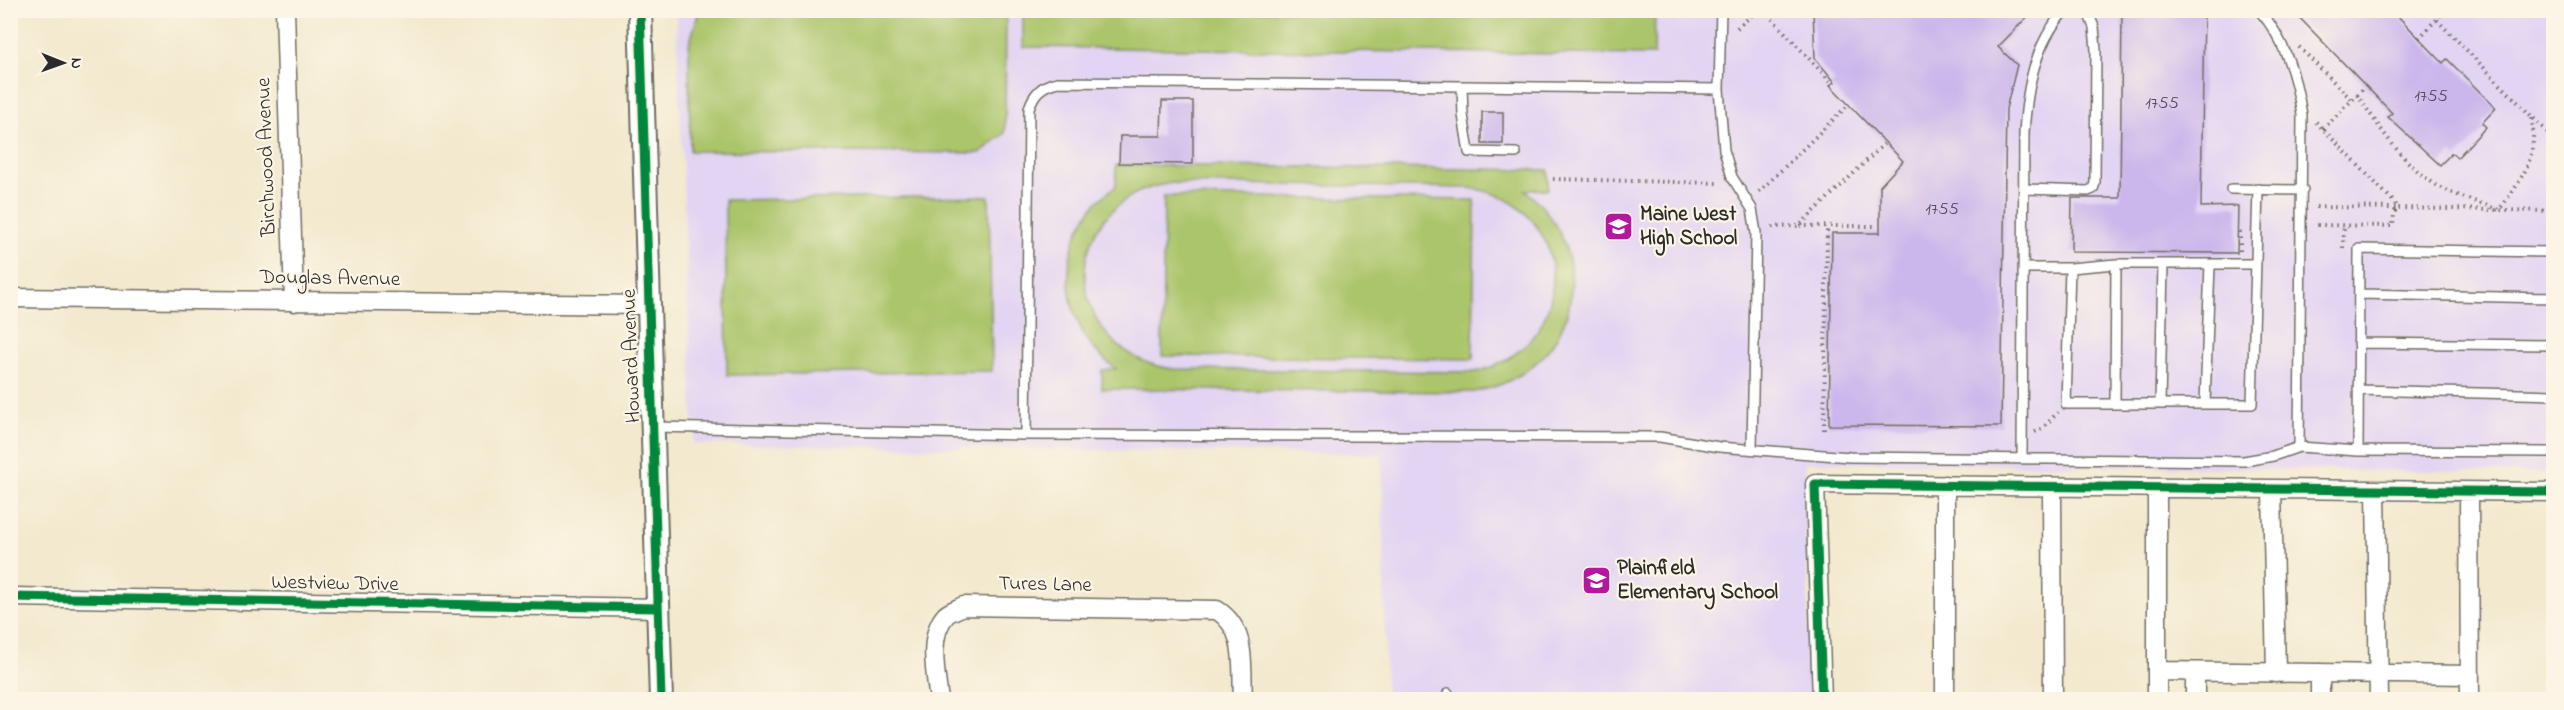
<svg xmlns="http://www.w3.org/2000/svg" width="2564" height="710" viewBox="0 0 2564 710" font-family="'Indie Flower',sans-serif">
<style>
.built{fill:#e2d4f3}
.pitch{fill:#abc56b;stroke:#6b784b;stroke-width:1.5;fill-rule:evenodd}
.building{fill:#ccb7ec}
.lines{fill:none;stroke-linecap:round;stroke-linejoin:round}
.service-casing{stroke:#716e64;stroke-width:12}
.minor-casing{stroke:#716e64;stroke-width:21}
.tertiary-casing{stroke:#716e64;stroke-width:26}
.path{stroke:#716e64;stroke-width:4;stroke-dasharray:1.5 4.5;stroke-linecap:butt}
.service{stroke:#fff;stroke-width:9}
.minor{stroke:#fff;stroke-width:18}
.tertiary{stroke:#fff;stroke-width:22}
.cycleway-casing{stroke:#fcf5e5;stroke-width:13}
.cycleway{stroke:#00873e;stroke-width:9}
.labels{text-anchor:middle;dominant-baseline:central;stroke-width:4.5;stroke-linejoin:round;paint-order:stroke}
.number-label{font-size:18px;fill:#534e5b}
.street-label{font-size:21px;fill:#2b2b2b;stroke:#fcf5e5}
.poi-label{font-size:21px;font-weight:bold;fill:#2b2b2b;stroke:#fcf5e5;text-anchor:start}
</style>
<rect width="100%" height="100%" fill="#fcf5e5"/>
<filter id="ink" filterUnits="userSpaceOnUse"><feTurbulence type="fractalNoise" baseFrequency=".0167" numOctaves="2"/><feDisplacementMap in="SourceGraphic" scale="12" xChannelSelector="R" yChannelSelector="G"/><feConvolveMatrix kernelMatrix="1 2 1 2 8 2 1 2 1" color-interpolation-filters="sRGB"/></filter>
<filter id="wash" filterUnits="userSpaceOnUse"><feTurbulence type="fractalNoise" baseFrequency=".008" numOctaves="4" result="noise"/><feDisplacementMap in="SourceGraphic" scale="24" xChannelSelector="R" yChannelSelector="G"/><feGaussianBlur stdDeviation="1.35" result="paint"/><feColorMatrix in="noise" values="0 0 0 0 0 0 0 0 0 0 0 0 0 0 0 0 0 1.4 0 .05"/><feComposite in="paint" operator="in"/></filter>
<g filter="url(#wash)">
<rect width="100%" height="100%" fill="#f2e9ce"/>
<!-- built -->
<path class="built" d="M676,11H2553V473L1805,462L1810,699H1386L1382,454L694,444Z"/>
<!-- pitch -->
<path class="pitch" d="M699,11H1006L1005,133L980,153L690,151L689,45Z
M1023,11H1655L1654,55L1023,47Z
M1116,165L1548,170V189L1525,190C1605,256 1578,374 1473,392L1102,389V370L1116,369C1064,332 1053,259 1092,208C1098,200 1107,193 1116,186ZM1171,183L1469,188C1578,202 1581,346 1476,372L1174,369C1084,359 1051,250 1128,198C1141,189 1156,186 1171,183Z
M989,196L992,371L727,375L725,200Z
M1164,196L1475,200L1473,359L1162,356Z"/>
<g id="blocks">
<!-- building -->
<path class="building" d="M1813,10H2034L1998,47L2017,65L2006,109L2001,426L1829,425L1832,233H1880V186L1903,161L1830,85L1835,82L1815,58Z
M2122,10H2204L2201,207L2238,206L2237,253L2071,252L2072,198H2120Z
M2292,10H2392L2443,63L2447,59L2496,108L2482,123L2486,127L2457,158L2452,153L2440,165L2388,117L2392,113Z
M1162,101H1193V164L1119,163L1120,136H1161Z
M1482,112H1503V144H1482Z"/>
</g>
</g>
<g filter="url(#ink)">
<use href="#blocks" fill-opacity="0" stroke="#716e64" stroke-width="1.5"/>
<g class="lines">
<defs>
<path id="service" d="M1721,10L1719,89L1724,150L1732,177L1752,209L1756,233L1752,449
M2259,10C2285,39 2296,77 2302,115L2299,447
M1462,86L1719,89
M2024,189L2088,191L2093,189L2095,183L2096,50L2094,27L2087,10
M2231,189L2303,190
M2024,268H2070L2116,264H2256
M2070,268L2066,404H2252L2258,189
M2359,294L2554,298
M2358,343L2554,345
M2358,390L2554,395
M2115,404L2116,264
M2160,404L2163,264
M2205,404L2210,264
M654,427L1026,435L1660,437L1719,447L1850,457L2244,461L2273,456L2299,447L2358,451L2554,452
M1026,435L1029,108C1034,93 1042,85 1058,82L1462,86L1463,115L1469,152L1516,153
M2358,451L2359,249L2554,252
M2022,457L2024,133C2027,88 2034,45 2065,10
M1448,700V693"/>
<path id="minor" d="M285,10L294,302
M10,298L649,305
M1945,485V700
M2052,487L2053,700
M2157,488V700
M2272,489L2276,673
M2376,490L2379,700
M2469,492L2470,700
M10,597L658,608
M2157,671L2470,675
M2195,672V700
M939,700C936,676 927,635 946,615C950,611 958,609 963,606L1217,610C1248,630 1241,666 1243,700
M1822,700L1815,484L2554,492
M2320,700V673"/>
<path id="tertiary" d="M640,10L661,700"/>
</defs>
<!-- service casing -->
<use href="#service" class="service-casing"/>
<!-- minor casing -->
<use href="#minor" class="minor-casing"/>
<!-- tertiary casing -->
<use href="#tertiary" class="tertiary-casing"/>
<!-- path -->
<path class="path" d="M1764,10L1830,81
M2437,20L2554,139
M1737,28L1758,10
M2419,38L2445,10
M2299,47L2352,100
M2357,95C2380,127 2405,169 2442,188C2460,197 2480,203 2499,210C2523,178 2539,157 2531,115
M2316,122L2395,203L2397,208L2554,211
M2323,129L2366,86
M1553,179L1717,183
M1759,192L1847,106
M2316,207L2397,208L2394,213L2393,226L2316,225
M1800,226H1876
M1772,227L1799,226L1884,144
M2343,248L2344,225
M2240,251V231
M1824,430L1827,226
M2035,432L2042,429L2058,412"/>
<!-- service -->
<use href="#service" class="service"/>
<!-- minor -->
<use href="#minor" class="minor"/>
<!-- tertiary -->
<use href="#tertiary" class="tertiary"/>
<defs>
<path id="cycleway" d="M640,10L661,700
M10,597L658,608
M1822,700L1815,484L2554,492"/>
</defs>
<!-- cycleway casing -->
<use href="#cycleway" class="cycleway-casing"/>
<!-- cycleway -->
<use href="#cycleway" class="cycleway"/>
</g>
</g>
<!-- icons -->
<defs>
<symbol id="school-square" viewBox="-11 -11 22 22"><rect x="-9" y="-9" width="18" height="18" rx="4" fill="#b5179e" stroke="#fcf5e5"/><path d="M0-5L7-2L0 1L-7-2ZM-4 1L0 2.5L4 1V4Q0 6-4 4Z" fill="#fff"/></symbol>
</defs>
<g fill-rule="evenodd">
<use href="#school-square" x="1602" y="210" width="33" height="33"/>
<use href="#school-square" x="1580" y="564" width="33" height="33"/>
</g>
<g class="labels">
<!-- number labels -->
<g class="number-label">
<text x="2431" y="97">1755</text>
<text x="2162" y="104">1755</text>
<text x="1942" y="210">1755</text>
</g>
<!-- street labels -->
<g class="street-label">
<text transform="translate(267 157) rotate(-92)">Birchwood Avenue</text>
<text transform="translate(330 279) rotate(1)">Douglas Avenue</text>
<text transform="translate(632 356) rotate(-92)">Howard Avenue</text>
<text transform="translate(335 584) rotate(1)">Westview Drive</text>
<text transform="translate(1045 585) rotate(1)">Tures Lane</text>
</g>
<!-- poi labels -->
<g class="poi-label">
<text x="1640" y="215">Maine West<tspan x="1640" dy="24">High School</tspan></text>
<text x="1617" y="569">Plainfield<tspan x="1617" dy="24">Elementary School</tspan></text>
</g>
</g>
<!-- margin -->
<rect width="2564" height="710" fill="none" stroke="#fcf5e5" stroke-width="36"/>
<!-- north arrow -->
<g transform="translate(63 63) rotate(91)" stroke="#fcf5e5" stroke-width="4.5" paint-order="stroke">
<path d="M0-4.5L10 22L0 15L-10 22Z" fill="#2b2b2b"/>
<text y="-9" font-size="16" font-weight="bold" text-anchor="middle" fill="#2b2b2b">N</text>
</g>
</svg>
